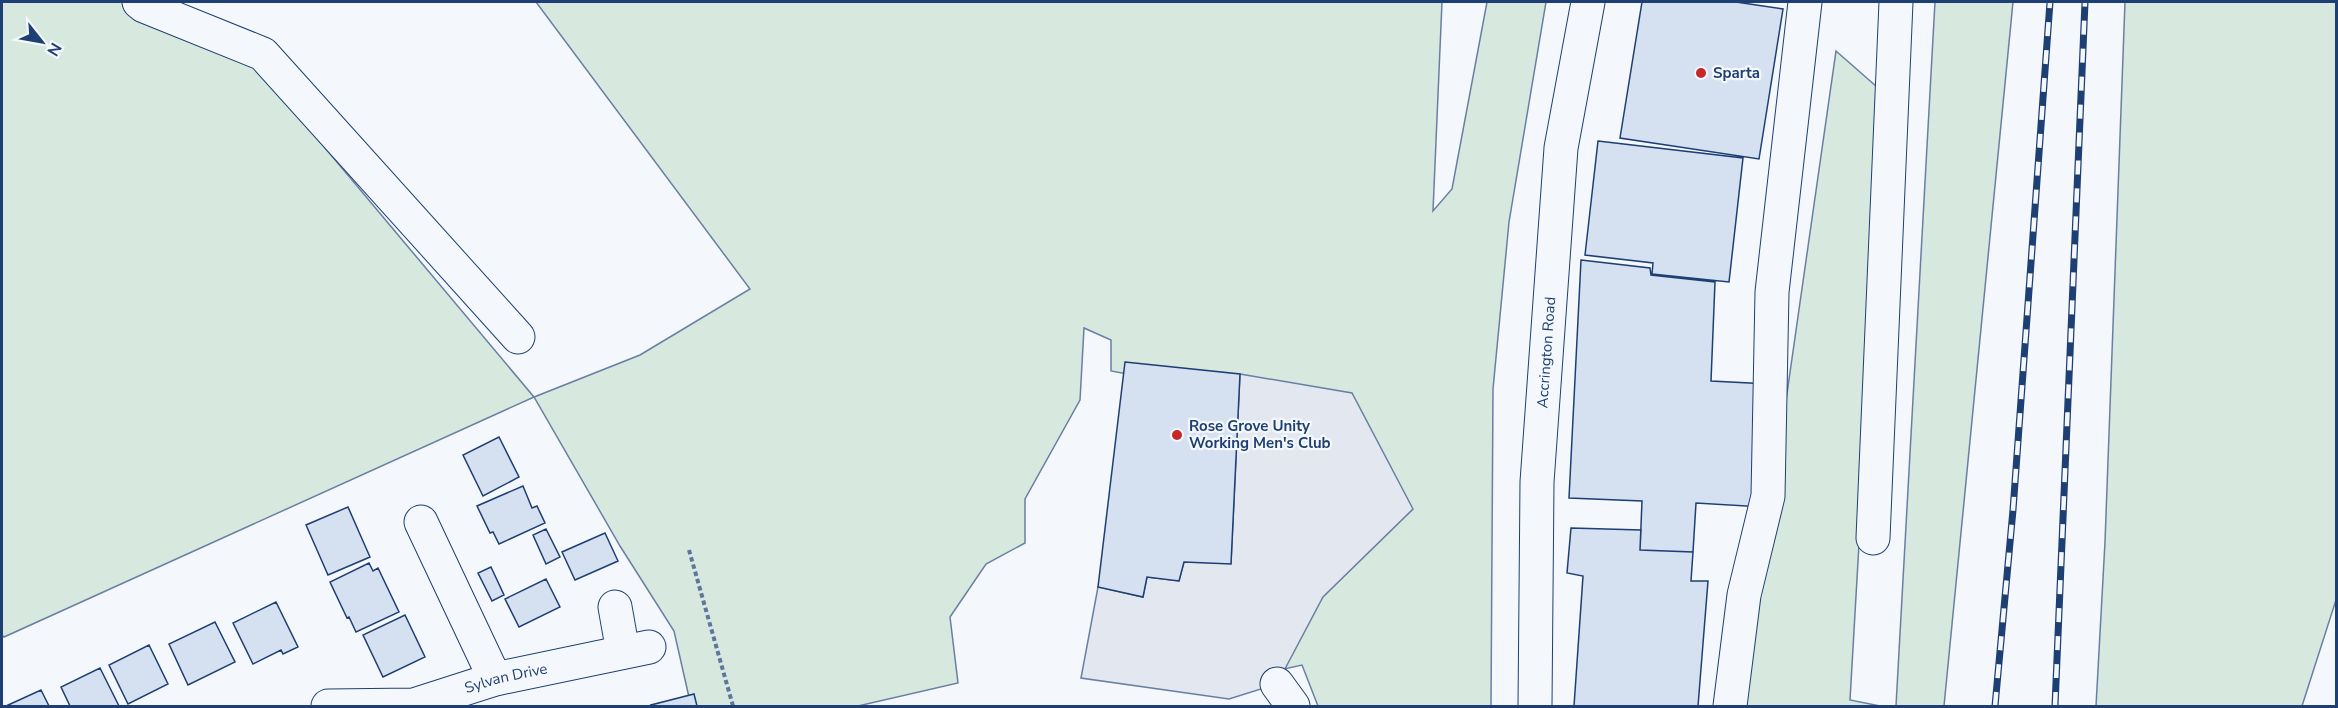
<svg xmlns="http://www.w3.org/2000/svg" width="2338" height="708" viewBox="0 0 2338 708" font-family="'Nunito Sans',sans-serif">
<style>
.green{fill:#d7e8df;stroke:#687fa3;stroke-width:1.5}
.parking{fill:#e3e8f0;stroke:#687fa3;stroke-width:1.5}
.building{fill:#d5e0f0;stroke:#1d3f73;stroke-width:1.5}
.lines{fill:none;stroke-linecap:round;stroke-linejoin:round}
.minor-casing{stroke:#1d3f73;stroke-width:35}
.highway-casing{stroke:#1d3f73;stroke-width:35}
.path{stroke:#5e769c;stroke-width:4;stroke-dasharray:4.5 3;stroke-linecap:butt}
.minor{stroke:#f4f7fb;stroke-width:33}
.highway{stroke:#f4f7fb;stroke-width:33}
.rail-casing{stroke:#1d3f73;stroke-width:7}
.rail{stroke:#f4f7fb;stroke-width:4.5;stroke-dasharray:14;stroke-linecap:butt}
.poi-dot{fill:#c62828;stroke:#f4f7fb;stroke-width:2}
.labels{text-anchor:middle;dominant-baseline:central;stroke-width:4.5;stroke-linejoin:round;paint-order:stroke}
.poi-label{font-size:15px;font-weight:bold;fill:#1d3f73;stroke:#f4f7fb;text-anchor:start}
.street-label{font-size:15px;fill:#1d3f73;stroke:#f4f7fb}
</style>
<rect width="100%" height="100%" fill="#f4f7fb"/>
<!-- green -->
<path class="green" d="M2,2H126L253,62L534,397L640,355L750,289L536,2H1442L1433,211L1452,189L1487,2H1546L1509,222L1493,389L1491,706H1318L1302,665L1242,678L1217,391L1111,371V340L1084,328L1080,400L1025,499V543L986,564L950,617L958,683L858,706H691L674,631L620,546L534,397L4,637L2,635Z
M1935,2H2013L1944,706H1896Z
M2125,2H2336V600L2302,706H2096L2105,542Z
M1836,51L1885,94L1850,700L1880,706H1745L1752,638Z"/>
<!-- parking -->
<path class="parking" d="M1240,374L1352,393L1413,509L1323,597L1277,684L1229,699L1081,678L1098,587L1143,597L1147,577L1179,581L1184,562L1231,563Z"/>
<!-- building -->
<path class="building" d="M1642,2H1736L1783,9L1759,159L1620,138Z
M1598,141L1743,158L1729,282L1652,274L1653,263L1585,255Z
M1581,260L1650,268L1651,275L1715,282L1711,381L1769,384L1763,507L1696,503L1693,552L1640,550L1642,501L1569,498Z
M1125,362L1240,374L1231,564L1184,562L1179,581L1147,577L1143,597L1098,587Z
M499,437L519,477L483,496L463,455Z
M523,486L532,508L537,506L545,523L499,544L493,532L490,533L477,506Z
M348,507L370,557L328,575L306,525Z
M1571,528L1641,530L1640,550L1693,552L1691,581H1708L1698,706H1574L1583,576L1567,573Z
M546,529L560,557L546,564L533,535Z
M605,533L618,561L575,580L562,552Z
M369,563L373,571L378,568L399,612L356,632L349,617L347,618L330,582Z
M491,567L504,595L492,601L478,573Z
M546,579L560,607L519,627L505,599Z
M276,602L298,647L283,654L281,650L253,664L233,623Z
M405,615L425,657L383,677L363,635Z
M215,622L235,662L188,685L169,644Z
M149,645L168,684L128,704L109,665Z
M100,668L119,706H70L61,687Z
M41,690L49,706H6Z
M694,694L697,706H652L651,705Z"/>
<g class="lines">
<defs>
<g id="minor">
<path d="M139,2L144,6L263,54L518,337"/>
<path d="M421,522L495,679"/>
<path d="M1873,538L1896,2"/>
<path d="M615,607L623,652"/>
<path d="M1277,684L1293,706"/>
<path id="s1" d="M328,706L414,705L495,679L649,647"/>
<path d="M1730,706L1744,595L1768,496L1772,292L1805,2"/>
</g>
<g id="highway">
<path id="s2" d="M1535,706L1537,482L1561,148L1588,2"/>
</g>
</defs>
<!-- minor casing -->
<use href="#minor" class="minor-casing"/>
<!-- highway casing -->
<use href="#highway" class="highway-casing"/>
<!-- path -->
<path class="path" d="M689,550L733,706"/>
<!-- minor -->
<use href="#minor" class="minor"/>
<!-- highway -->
<use href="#highway" class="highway"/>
<defs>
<path id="rail" d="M1995,706L2013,510L2050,2
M2055,706L2085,2"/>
</defs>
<!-- rail casing -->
<use href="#rail" class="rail-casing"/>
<!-- rail -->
<use href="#rail" class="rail"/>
</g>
<!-- markers -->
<g class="poi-dot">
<circle cx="1701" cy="73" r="6"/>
<circle cx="1177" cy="435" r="6"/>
</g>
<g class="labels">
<!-- poi labels -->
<g class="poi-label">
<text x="1713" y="73">Sparta</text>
<text x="1189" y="426">Rose Grove Unity<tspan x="1189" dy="17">Working Men's Club</tspan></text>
</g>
<!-- street labels -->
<g class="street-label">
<text stroke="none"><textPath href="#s2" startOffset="354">Accrington Road</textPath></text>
<text stroke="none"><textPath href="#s1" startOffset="182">Sylvan Drive</textPath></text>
</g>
</g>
<!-- border -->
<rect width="2338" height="708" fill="none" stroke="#1d3f73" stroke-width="6"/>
<!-- north arrow -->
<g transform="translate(42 42) rotate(121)" stroke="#f4f7fb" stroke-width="4.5" paint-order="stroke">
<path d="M0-4.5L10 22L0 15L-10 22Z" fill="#1d3f73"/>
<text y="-9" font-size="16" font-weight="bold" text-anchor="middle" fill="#1d3f73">N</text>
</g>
</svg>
